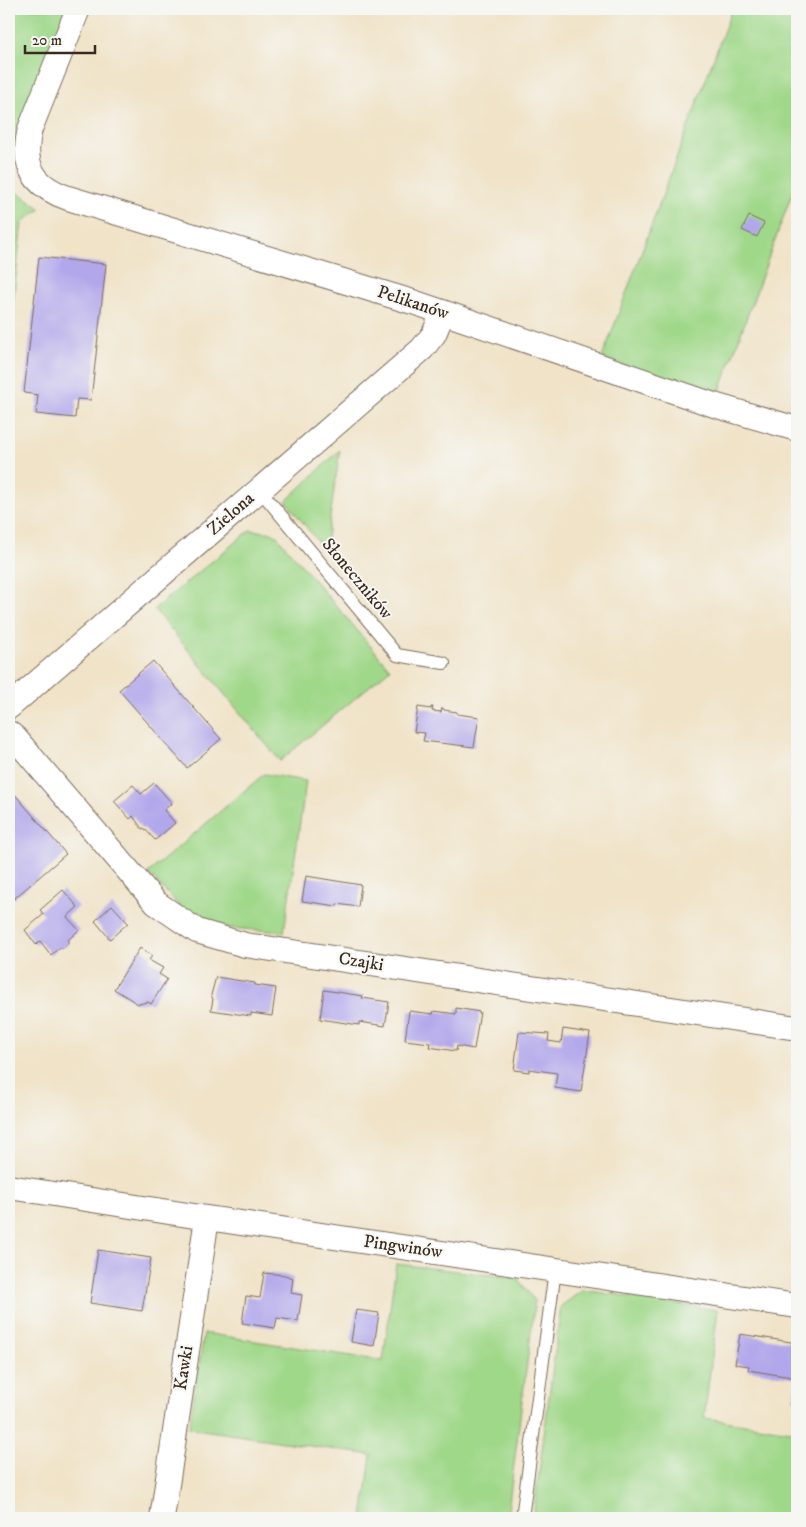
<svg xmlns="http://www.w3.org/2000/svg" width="806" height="1527" viewBox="0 0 806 1527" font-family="'IM FELL DW Pica',serif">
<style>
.green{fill:#a0d88a;stroke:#6e8154}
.building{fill:#b2a7eb}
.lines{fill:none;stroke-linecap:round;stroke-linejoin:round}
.lane-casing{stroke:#7a6b5a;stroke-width:14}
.street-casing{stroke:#7a6b5a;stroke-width:26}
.lane{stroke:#fff;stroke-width:12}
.street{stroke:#fff;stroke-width:24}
.labels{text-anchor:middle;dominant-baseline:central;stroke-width:4;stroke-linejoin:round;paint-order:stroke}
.street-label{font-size:18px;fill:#3b2a1e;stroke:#f6f6f2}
</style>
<rect width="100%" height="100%" fill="#f6f6f2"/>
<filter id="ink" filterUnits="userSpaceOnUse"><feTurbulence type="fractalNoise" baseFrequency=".02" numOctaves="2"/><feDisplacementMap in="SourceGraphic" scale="10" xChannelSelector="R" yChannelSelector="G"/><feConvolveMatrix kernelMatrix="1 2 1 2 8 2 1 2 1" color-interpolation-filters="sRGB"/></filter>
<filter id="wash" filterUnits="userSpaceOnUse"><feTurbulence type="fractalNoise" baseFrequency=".0096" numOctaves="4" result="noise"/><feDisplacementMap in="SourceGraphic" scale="20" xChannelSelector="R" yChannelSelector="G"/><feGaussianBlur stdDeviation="1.12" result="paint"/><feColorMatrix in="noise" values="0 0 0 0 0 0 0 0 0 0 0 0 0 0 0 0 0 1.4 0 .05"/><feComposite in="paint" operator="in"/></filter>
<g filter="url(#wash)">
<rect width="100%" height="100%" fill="#f0e3c8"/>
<!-- green -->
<path class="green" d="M9,9H68L21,127L12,171H9Z
M732,9H797V180L718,396L602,358Z
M9,188L23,196L41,209L22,222L9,340Z
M340,450L325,551L286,501Z
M250,530L274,533L390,669L280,761L154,609Z
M264,774L306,781L284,932L215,927L183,910L148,873Z
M396,1264L517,1278L535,1301L507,1518H363L371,1455L189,1428L204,1333L383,1361Z
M583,1290L718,1310L704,1418L797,1432V1518H533L561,1306Z"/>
<g id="blocks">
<!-- building -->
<path class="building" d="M749,216L764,223L757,237L742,230Z
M39,257L106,264L91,400L77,399L75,418L36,414L38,395L24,393Z
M153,661L221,739L187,768L119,690Z
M418,707L431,709V707H433L432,711L441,712L442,708L444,709V710L457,712V714L479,717L474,747L423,741L425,733L414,732Z
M154,783L172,803L164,810L175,823L155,840L144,828L142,829L133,816L130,819L114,801L133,785L141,794Z
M12,791L66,854L9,903V793Z
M306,876L361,885L358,907L337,904V906L302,901Z
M63,890L78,907L67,917L79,930L68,940V944L63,948H59L51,955L40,941L36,945L25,930L44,914L40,910Z
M112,905L128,923L110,939L95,921Z
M140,948L152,956L149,960L163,968L159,974L167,979L151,1004L148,1002L138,1004L114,989Z
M216,977L255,983V985L276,988L272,1016L251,1013V1016L211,1010L213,999L211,995Z
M324,990L363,996L362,998L389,1002L385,1026L359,1022V1025L320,1019Z
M456,1008L480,1012L474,1049L457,1046L456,1051L429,1047L430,1043L405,1040L409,1011L433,1014L434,1011L456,1014Z
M563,1029L590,1033L581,1092L555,1088L557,1073L529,1069V1072L514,1070L519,1032L549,1034L548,1041L561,1043Z
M98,1250L151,1258L142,1311L90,1303Z
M264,1273L285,1275L293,1278L291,1293L302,1295L298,1321L277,1318L275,1328L242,1323L246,1296L260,1298Z
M356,1310L379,1313L374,1346L351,1342Z
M740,1334L797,1343V1378L748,1370L749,1366L735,1364Z
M796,1382H797V1400H793Z"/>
</g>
</g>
<g filter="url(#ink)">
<use href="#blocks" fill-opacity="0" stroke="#7a6b5a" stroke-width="1"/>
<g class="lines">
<defs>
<path id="lane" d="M259,489L397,655L444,663
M522,1518L555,1270"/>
<path id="street" d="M78,9L30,129C21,165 33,186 68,198L416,303L714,405L797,429
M9,707L422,349L434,334L443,312
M9,733L15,738L156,903L197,931L245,945L797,1028
M9,1187L207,1218L797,1306
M162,1518L207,1218"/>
</defs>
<!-- lane casing -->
<use href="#lane" class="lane-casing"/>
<!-- street casing -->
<use href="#street" class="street-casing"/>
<!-- lane -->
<use href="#lane" class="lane"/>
<!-- street -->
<use href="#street" class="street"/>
</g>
</g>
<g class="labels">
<!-- street labels -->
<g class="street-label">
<text transform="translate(413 303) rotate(18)">Pelikanów</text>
<text transform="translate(231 514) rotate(-41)">Zielona</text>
<text transform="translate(357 579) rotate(50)">Słoneczników</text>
<text transform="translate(361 962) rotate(9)">Czajki</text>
<text transform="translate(403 1247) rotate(8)">Pingwinów</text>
<text transform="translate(184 1368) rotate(-81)">Kawki</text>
</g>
</g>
<!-- margin -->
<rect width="806" height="1527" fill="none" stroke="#f6f6f2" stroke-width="30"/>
<!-- scale -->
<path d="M25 45v8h70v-8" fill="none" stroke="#3b2a1e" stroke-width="2.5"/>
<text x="32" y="45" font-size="15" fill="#3b2a1e" stroke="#f6f6f2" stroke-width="4" paint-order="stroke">20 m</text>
</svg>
